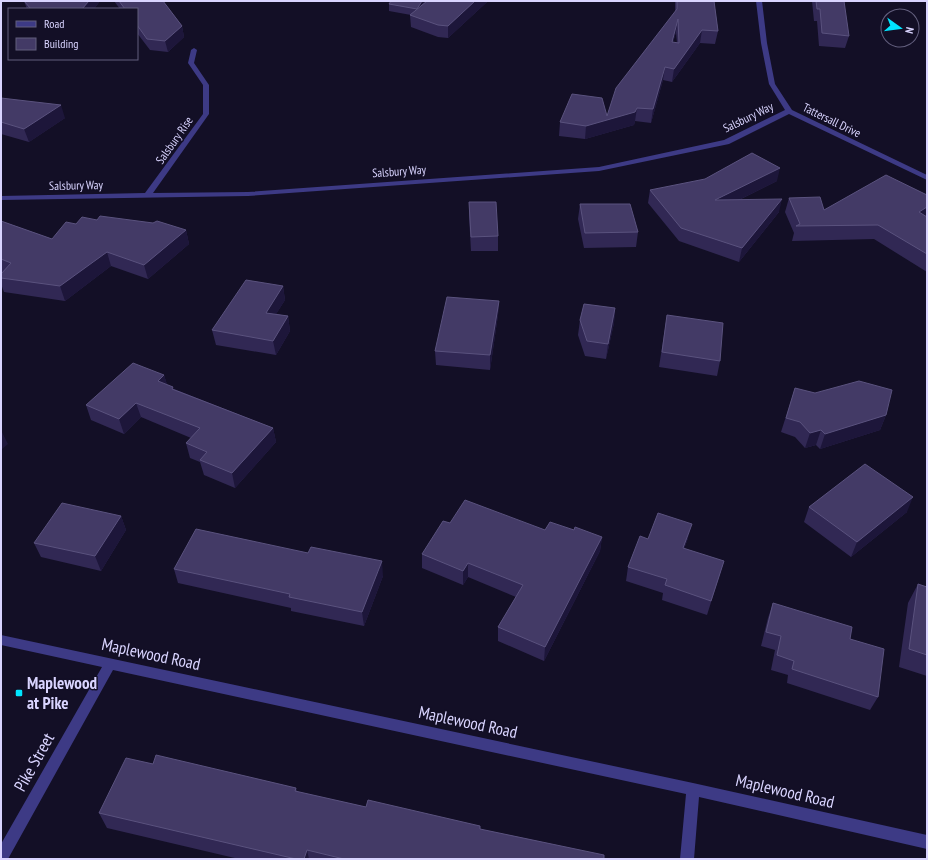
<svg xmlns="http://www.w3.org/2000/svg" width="928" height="860" viewBox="0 0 928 860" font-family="'PT Sans Narrow',sans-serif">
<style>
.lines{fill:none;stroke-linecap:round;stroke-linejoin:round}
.minor{fill:#3d3a85;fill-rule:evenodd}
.wall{fill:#312854;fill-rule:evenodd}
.shaded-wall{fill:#1d163a}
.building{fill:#433a66;stroke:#5a527e;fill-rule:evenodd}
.poi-dot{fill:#00e5ff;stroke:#130f26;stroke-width:1.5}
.labels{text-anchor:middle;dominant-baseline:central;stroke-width:3;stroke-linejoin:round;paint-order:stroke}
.far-street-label{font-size:12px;fill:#d9d4ff;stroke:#130f26}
.near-street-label{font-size:17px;fill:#d9d4ff;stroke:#130f26}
.near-poi-label{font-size:17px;font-weight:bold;fill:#d9d4ff;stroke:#130f26;text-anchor:start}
</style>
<rect width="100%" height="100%" fill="#130f26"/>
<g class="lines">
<!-- minor -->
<path class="minor" d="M756,1H762L767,43L775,84L792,110L927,175V180L789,114L729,144L599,171L248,196L1,200V196L145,193L203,114V85L188,63L191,50L194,48L197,50L194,63L209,85V114L153,193L248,192L599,167L724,140L785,110L769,84L761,43Z
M1,635L693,783L927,835V849L699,797L694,859H680L686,794L113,670L8,859H1V844L102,667L1,645Z"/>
</g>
<!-- wall -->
<path class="wall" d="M24,1H100L94,9H27Z
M114,1H163L182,26L184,37L168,52L150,50L137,33V9H120Z
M427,1H487V2L448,38L438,37L411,27L410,15H411L389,11V4L425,3Z
M675,1H714L718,31L715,44L700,43L672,82L663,80L651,123L635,121L634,125L585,139L559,136L560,122L607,116L675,12ZM676,32L677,43L673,42Z
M812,1H844L849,36L845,48L819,46L817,21H814Z
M1,98L65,118L29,142L1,134Z
M777,181L739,200L779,212L739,262L679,241L648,203L650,190Z
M927,195V272L874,239L792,241L794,233L785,212L789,198L824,210Z
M469,202L498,236V251H471L469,216Z
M580,204L638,232L636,247L584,248L578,219Z
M97,220L186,230L189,244L148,279L111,266L65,301L4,292L1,284V274L3,272H1V221L52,239L76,224Z
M283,286L285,300L276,314L288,316L290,331L276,355L216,345L212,330Z
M499,301L498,315L490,370L436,365L435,351Z
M615,308L614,323L606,359L585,356L578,335L580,320Z
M667,315L720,361L717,376L659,367Z
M164,375L167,385L174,389L273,428L276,442L235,488L204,475L200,462L190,458L186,443L191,438L141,417L124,434L91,420L86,405Z
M795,388L886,415L880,430L820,449L816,445L805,448L795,437L781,432Z
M809,507L907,512L851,557L804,522Z
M121,516L126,530L101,571L41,557L34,543Z
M450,523L545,530H574L602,537L600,551L544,661L498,641V627L516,597L468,577L463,585L422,568V554Z
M688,538L684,549L724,561L707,615L662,600L663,593L626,581L628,567L648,539Z
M308,553L383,576L364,626L291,611V608L178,583L174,569Z
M918,584L927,587V676L899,667L908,603Z
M773,603L850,639L878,697L870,710L787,683L788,675L771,670L775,650L761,646L768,618Z
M153,764L296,788L297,792L366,807L480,826V829L604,859H239L107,828L99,813Z"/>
<!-- shaded-wall -->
<path class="shaded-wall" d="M89,1H100L94,9H82Z
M422,1H426L417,16V9Z
M475,1H487V2L448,38V26Z
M678,19L676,32L670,54L672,42Z
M182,26L184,37L168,52L165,41Z
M702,30L700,43L672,82L674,69Z
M665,67L663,80L651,123L653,109Z
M61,105L65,118L29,142L24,129Z
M637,108L635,121L634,125L585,139L586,126Z
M780,168L777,181L712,213L715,200Z
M782,199L779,212L739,262L742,248Z
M927,207V218L919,212Z
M186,230L189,244L148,279L144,265Z
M107,252L111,266L65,301L60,286Z
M283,286L285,300L268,327L266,313Z
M499,301L498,315L490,370V355Z
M615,308L614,323L606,359L608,344Z
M288,316L290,331L276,355L273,341Z
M164,375L169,390L158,381Z
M136,403L141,417L124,434L119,419Z
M886,415L880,430L820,449L825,434Z
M273,428L276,442L235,488L232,473Z
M1,430L8,444L1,450Z
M821,430L816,445L805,448L810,433Z
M913,497L907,512L851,557L857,542Z
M121,516L126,530L101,571L95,556Z
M692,524L688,538L679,563L683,548Z
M602,537L600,551L544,661L545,647Z
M382,561L383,576L364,626L362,612Z
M468,563V577L463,585V571Z
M307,850L309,859H304Z"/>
<!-- building -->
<path class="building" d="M24,1H89L82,9H31Z
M119,1H163L182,26L165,41L147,39L137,25V9H125Z
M391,1H422L417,9L389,4Z
M427,1H475L448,26L438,25L410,15Z
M677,1H714L718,31L702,30L674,69L665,67L653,109L637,108L635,112L586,126L560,122L572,94L602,98L607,116L616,88L677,9ZM678,19L679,43L672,42Z
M816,1H844L849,36L822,33L820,9H817Z
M1,98L61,105L24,129L1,122Z
M752,153L780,168L715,200L782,199L742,248L681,228L650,190L705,179Z
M886,175L927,195V207L919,212L927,217V254L878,225L796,226L800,224L789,198L820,197L824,210Z
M469,202H496L498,236L471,237Z
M580,204H630L638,232L585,233Z
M100,216L153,223L157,221L186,230L144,265L107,252L60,286L1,278V274L11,263L1,259V221L52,239L66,222L76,224L82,217L97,220Z
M246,280L283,286L266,313L288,316L273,341L212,330Z
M447,297L499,301L490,355L435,351Z
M584,304L615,308L608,344L587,341L580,320Z
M667,315L723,323L720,361L662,352Z
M133,363L164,375L158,381L173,387L172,389L273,428L232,473L200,460L207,452L186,443L200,428L136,403L119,419L86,405Z
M859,381L892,390L886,415L825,434L821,430L810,433L800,422L786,418L795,388L815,393Z
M865,464L913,497L857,542L809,507Z
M465,500L545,530L550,522L574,530L575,527L602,537L545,647L498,627L523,585L468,563L463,571L422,554L443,521L450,523Z
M62,503L121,516L95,556L34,543Z
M658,513L692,524L683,548L724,561L711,601L665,585L667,579L628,567L640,536L648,539Z
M196,529L308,553L311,547L382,561L362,612L289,597L290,594L174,569Z
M918,584L927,587V655L909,649Z
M773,603L852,627L850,639L884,649L878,697L792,669L794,661L777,655L781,636L766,632Z
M156,755L296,788L295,791L366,807L368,800L480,826V829L604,855V859H344L307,850L304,859H296L99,813L126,758L153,764Z"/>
<!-- markers -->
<rect class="poi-dot" x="15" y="689" width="8" height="8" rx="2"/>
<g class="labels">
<!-- far-street labels -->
<g class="far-street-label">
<text transform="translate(748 117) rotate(-26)">Salsbury Way</text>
<text transform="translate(832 120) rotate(26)">Tattersall Drive</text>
<text transform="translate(174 140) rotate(-55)">Salsbury Rise</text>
<text transform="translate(399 171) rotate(-4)">Salsbury Way</text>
<text transform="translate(76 185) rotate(-1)">Salsbury Way</text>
</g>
<!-- near-street labels -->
<g class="near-street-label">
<text transform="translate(151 654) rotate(12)">Maplewood Road</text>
<text transform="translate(468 722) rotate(12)">Maplewood Road</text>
<text transform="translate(34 762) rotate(-61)">Pike Street</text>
<text transform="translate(785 791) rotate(13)">Maplewood Road</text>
</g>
<!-- near-poi labels -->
<g class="near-poi-label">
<text x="27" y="683">Maplewood<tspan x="27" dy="20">at Pike</tspan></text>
</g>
</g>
<!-- border -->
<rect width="928" height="860" fill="none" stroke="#d9d4ff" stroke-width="4"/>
<!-- legend -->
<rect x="8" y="8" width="130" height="52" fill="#130f26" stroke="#625e7d"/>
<rect x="16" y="21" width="20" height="6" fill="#3d3a85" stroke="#625e7d"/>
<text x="44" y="28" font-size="12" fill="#d9d4ff">Road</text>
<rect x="16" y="38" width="20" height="12" fill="#433a66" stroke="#625e7d"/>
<text x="44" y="48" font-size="12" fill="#d9d4ff">Building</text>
<!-- north arrow -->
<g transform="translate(900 28) rotate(104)"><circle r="19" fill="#130f26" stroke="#625e7d"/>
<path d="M0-3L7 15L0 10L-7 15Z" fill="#00e5ff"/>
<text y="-6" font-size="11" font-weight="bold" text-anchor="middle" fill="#d9d4ff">N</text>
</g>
</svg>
